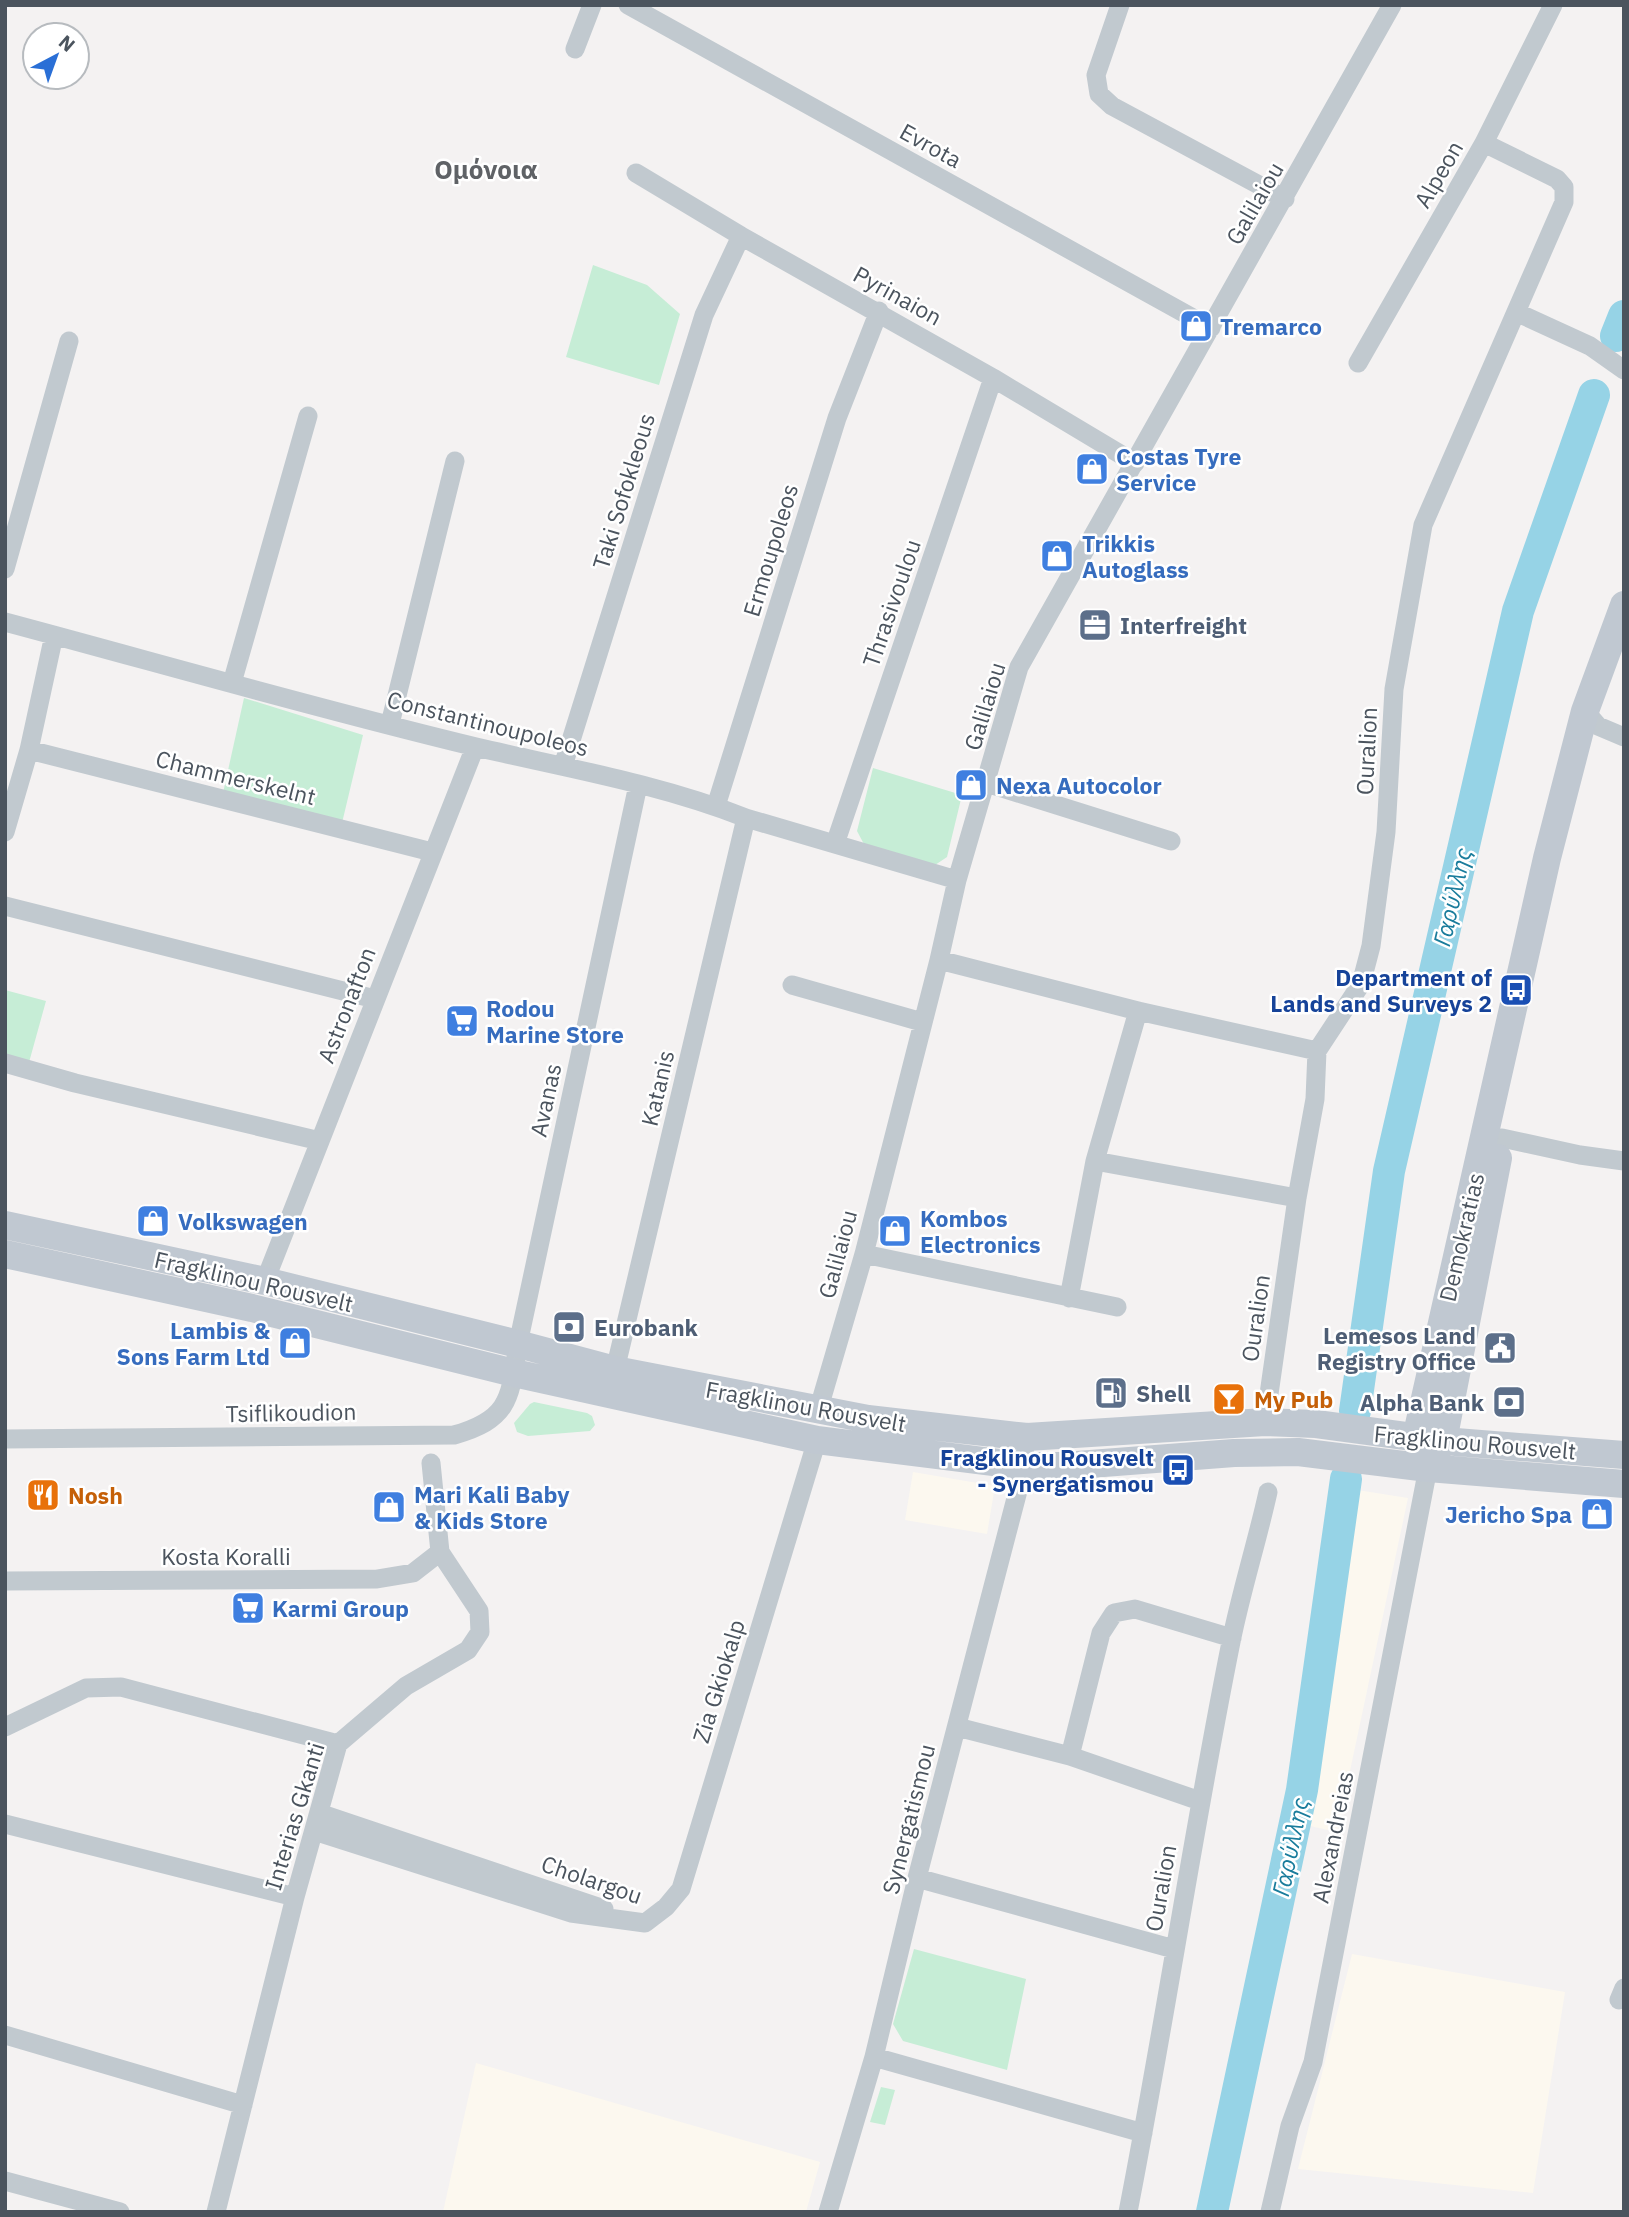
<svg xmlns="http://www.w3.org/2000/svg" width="1629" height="2217" viewBox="0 0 1629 2217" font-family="'IBM Plex Sans',sans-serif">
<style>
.commercial{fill:#fcf8ef}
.green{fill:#c6edd6}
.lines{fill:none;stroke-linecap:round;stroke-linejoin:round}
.river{stroke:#96d3e6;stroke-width:32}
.street{stroke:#c1c9cf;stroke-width:19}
.secondary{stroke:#c0c8d1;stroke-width:28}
.labels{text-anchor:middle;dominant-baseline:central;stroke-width:5;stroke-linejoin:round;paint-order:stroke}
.street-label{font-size:23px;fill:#4b545e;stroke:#fff}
.shop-label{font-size:23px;font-weight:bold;fill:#366cbe;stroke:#fff;text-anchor:start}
.service-label{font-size:23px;font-weight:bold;fill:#4e5e75;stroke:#fff;text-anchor:start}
.transit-label{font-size:23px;font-weight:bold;fill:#164399;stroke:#fff;text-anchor:end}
.food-label{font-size:23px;font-weight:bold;fill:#c56008;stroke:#fff;text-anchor:start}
.water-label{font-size:24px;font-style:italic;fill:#197c9c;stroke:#fff}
.quarter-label{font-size:26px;font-weight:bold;fill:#5f6266;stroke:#fff}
</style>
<rect width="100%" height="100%" fill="#f4f2f2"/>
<!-- commercial -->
<path class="commercial" d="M913,1472L995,1486L987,1534L905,1520Z
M1351,1489L1408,1498L1337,1832L1301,1824Z
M1352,1954L1565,1992L1533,2193L1298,2169Z
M476,2063L820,2162L806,2212H443Z"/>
<!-- green -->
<path class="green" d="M593,265L647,285L680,314L659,385L566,357Z
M244,698L363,735L342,823L223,793Z
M873,768L962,795L947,857L932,867L866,848L857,831Z
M5,990L46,1001L28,1066L5,1060Z
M534,1402L587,1413L592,1416L595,1425L590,1431L528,1436L517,1432L514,1423L530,1404Z
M914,1949L1026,1979L1007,2070L903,2041L893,2024Z
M881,2087L895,2090L885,2125L870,2122Z"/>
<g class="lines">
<!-- river -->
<path class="river" d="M1616,336L1624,316
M1355,1411L1389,1171L1518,611L1594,395
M1212,2212L1302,1790L1346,1479"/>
<!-- street -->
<path class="street" d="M628,5L1211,328
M1120,5L1096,75L1099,94L1112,106L1285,199
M575,49L592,5
M636,173L741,236L993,378L1135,463
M1516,312L1590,346L1624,370
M1358,363L1484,143L1553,5
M5,569L69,341
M5,622C162,664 318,709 476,747C566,768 660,784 746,818L957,880
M232,683L308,416
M1585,711L1598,726L1624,737
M390,724L455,461
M29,750L432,852
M563,766L704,315L741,236
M986,783L1171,841
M716,806L837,418L879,311
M5,832L29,750L54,635
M835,844L993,378
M5,906L375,999
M939,960L1138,1011L1317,1051
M792,985L922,1022
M5,1063L75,1083L320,1141
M1482,1144L1492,1139L1502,1138L1580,1155L1624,1161
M1095,1161L1297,1198
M864,1254L1117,1307
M265,1281L475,747
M1069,1298L1095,1161L1138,1011
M615,1370L746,818
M818,1411L864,1254L939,960L957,880L1019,667L1392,5
M1265,1422L1297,1198L1315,1099L1317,1051L1361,984L1371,946L1386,832L1394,689L1423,525L1564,202V187L1557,179L1484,143
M5,1439L454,1435C511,1419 510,1397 518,1344L638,785
M5,1581L377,1579L413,1573L440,1552
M5,1727L86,1688L121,1687L338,1744
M957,1727L1070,1756L1200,1801
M1070,1756L1101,1633L1114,1613L1135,1609L1232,1638
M319,1813L604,1909
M5,1824L295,1897
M314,1831L571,1913L645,1923
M917,1878L1174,1949
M645,1923L666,1907L681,1889L817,1440
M1619,2000L1624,1988
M5,2035L243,2105
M874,2057L1143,2133
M5,2181L120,2212
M216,2212L295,1897L338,1744L406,1686L468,1650L480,1632L479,1611L440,1552L431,1463
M828,2212L874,2057L917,1878L1020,1483L1025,1454
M1128,2212C1165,2022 1193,1831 1231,1642C1241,1592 1257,1542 1268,1492
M1270,2212L1290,2126L1313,2062L1428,1468"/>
<!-- secondary -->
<path class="secondary" d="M5,1225L265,1281L518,1344L615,1370L868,1419L1027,1437L1265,1422L1316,1424L1443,1441L1624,1455
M5,1254L252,1308L514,1373L817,1440L1024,1466H1064L1234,1453L1298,1452L1428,1468L1624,1484
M1422,1454L1416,1438L1547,858L1585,711L1624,605
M1434,1456L1443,1441L1498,1158"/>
</g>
<!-- icons -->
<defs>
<symbol id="shop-square" viewBox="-11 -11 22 22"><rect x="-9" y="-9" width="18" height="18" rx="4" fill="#3f7fe0" stroke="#fff"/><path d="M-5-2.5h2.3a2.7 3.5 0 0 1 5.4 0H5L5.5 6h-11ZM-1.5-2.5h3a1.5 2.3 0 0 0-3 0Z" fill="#fff"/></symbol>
<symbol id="office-square" viewBox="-11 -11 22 22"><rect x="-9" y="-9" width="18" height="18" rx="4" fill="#5c6f8a" stroke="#fff"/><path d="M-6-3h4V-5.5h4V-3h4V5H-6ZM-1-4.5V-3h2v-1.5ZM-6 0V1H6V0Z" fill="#fff"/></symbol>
<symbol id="bus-square" viewBox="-11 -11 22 22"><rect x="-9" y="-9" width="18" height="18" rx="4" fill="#1a4fb4" stroke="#fff"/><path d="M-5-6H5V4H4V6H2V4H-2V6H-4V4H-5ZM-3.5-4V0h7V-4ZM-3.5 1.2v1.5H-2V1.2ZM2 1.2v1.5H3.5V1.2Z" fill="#fff"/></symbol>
<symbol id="supermarket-square" viewBox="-11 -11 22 22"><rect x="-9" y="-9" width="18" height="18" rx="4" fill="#3f7fe0" stroke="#fff"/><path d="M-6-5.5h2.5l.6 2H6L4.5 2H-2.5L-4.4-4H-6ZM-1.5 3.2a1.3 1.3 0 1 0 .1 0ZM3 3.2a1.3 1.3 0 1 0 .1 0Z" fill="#fff"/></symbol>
<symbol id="bank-square" viewBox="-11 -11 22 22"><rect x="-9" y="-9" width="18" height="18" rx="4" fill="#5c6f8a" stroke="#fff"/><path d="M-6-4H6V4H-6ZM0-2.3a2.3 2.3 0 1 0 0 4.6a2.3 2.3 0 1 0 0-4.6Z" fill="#fff"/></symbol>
<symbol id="civic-square" viewBox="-11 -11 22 22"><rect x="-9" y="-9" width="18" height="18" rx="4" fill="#5c6f8a" stroke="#fff"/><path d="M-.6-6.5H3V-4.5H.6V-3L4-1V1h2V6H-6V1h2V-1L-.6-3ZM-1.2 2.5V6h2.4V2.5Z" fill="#fff"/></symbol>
<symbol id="fuel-square" viewBox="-11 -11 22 22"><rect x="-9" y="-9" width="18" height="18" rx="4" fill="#5c6f8a" stroke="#fff"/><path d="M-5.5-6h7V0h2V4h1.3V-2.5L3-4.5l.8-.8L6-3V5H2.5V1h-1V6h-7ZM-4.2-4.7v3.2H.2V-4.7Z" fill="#fff"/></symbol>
<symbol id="bar-square" viewBox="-11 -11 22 22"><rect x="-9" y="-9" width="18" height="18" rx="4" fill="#e8710a" stroke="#fff"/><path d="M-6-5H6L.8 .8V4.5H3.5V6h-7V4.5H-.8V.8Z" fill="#fff"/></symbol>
<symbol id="restaurant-square" viewBox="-11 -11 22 22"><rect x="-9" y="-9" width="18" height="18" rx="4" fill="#e8710a" stroke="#fff"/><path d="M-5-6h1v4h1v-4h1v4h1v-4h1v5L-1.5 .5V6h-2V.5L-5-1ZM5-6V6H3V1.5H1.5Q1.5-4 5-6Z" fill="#fff"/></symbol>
</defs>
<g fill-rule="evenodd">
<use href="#shop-square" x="1177" y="307" width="38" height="38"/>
<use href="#shop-square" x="1073" y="450" width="38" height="38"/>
<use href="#shop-square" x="1038" y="537" width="38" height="38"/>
<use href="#office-square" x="1076" y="606" width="38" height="38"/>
<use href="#shop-square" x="952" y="766" width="38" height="38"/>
<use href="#bus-square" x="1497" y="971" width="38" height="38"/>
<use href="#supermarket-square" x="443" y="1002" width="38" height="38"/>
<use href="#shop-square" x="134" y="1202" width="38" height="38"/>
<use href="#shop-square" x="876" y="1212" width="38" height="38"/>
<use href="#bank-square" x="550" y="1308" width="38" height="38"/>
<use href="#shop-square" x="276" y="1324" width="38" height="38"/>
<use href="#civic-square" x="1481" y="1329" width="38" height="38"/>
<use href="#fuel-square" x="1092" y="1374" width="38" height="38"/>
<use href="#bar-square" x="1210" y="1380" width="38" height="38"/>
<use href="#bank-square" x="1490" y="1383" width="38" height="38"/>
<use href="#bus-square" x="1159" y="1451" width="38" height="38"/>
<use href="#restaurant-square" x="24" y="1476" width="38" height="38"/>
<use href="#shop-square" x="370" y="1488" width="38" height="38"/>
<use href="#shop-square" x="1578" y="1495" width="38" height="38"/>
<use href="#supermarket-square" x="229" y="1589" width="38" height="38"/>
</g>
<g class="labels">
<!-- street labels -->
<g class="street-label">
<text transform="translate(931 145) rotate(29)">Evrota</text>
<text transform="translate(1438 174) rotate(-60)">Alpeon</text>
<text transform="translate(1254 203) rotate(-60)">Galilaiou</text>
<text transform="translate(898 295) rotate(29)">Pyrinaion</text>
<text transform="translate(623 491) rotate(-73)">Taki Sofokleous</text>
<text transform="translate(770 550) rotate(-73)">Ermoupoleos</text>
<text transform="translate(891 603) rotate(-71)">Thrasivoulou</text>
<text transform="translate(984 706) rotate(-73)">Galilaiou</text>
<text transform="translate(488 723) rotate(14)">Constantinoupoleos</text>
<text transform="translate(1366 751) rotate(-87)">Ouralion</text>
<text transform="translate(236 777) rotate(14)">Chammerskelnt</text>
<text transform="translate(346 1005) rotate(-69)">Astronafton</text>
<text transform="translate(657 1088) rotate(-77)">Katanis</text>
<text transform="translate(545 1100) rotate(-78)">Avanas</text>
<text transform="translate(1461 1237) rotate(-77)">Demokratias</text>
<text transform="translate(837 1254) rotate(-75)">Galilaiou</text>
<text transform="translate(254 1281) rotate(13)">Fragklinou Rousvelt</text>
<text transform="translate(1255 1318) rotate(-82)">Ouralion</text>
<text transform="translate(806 1406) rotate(10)">Fragklinou Rousvelt</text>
<text transform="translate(291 1412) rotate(-1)">Tsiflikoudion</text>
<text transform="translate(1475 1442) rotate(5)">Fragklinou Rousvelt</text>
<text x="226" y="1556">Kosta Koralli</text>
<text transform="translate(718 1681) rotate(-73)">Zia Gkiokalp</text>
<text transform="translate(294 1816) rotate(-73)">Interias Gkanti</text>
<text transform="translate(908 1819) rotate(-76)">Synergatismou</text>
<text transform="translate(1332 1837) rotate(-79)">Alexandreias</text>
<text transform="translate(592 1879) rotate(19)">Cholargou</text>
<text transform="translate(1160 1888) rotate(-80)">Ouralion</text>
</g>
<!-- shop labels -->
<g class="shop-label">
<text x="1220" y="326">Tremarco</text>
<text x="1116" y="456">Costas Tyre<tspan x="1116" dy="26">Service</tspan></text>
<text x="1082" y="543">Trikkis<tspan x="1082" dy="26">Autoglass</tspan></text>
<text x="996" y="785">Nexa Autocolor</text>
<text x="486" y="1008">Rodou<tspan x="486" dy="26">Marine Store</tspan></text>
<text x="920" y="1218">Kombos<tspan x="920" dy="26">Electronics</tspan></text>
<text x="178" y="1221">Volkswagen</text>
<text x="270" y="1330" text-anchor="end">Lambis &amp;<tspan x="270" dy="26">Sons Farm Ltd</tspan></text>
<text x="414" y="1494">Mari Kali Baby<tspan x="414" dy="26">&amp; Kids Store</tspan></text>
<text x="1572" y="1514" text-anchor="end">Jericho Spa</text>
<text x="272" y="1608">Karmi Group</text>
</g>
<!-- service labels -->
<g class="service-label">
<text x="1120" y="625">Interfreight</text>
<text x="594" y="1327">Eurobank</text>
<text x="1476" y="1335" text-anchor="end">Lemesos Land<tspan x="1476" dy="26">Registry Office</tspan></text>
<text x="1136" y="1393">Shell</text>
<text x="1484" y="1402" text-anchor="end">Alpha Bank</text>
</g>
<!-- transit labels -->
<g class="transit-label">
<text x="1492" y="977">Department of<tspan x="1492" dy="26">Lands and Surveys 2</tspan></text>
<text x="1154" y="1457">Fragklinou Rousvelt<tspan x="1154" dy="26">- Synergatismou</tspan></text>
</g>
<!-- food labels -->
<g class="food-label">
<text x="1254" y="1399">My Pub</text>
<text x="68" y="1495">Nosh</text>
</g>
<!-- water labels -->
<g class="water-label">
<text transform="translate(1452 897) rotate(-77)">Γαρύλλης</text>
<text transform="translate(1290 1847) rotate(-78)">Γαρύλλης</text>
</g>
<!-- quarter labels -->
<g class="quarter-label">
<text x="486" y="169">Ομόνοια</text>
</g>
</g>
<!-- border -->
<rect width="1629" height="2217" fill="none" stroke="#4b545e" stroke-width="14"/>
<!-- north arrow -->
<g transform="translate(56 56) rotate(41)"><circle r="33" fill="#ffffff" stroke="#b7bbbf" stroke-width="2"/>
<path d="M0-5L12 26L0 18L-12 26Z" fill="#2a6fd6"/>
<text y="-10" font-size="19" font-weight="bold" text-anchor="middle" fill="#4b545e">N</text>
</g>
</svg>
